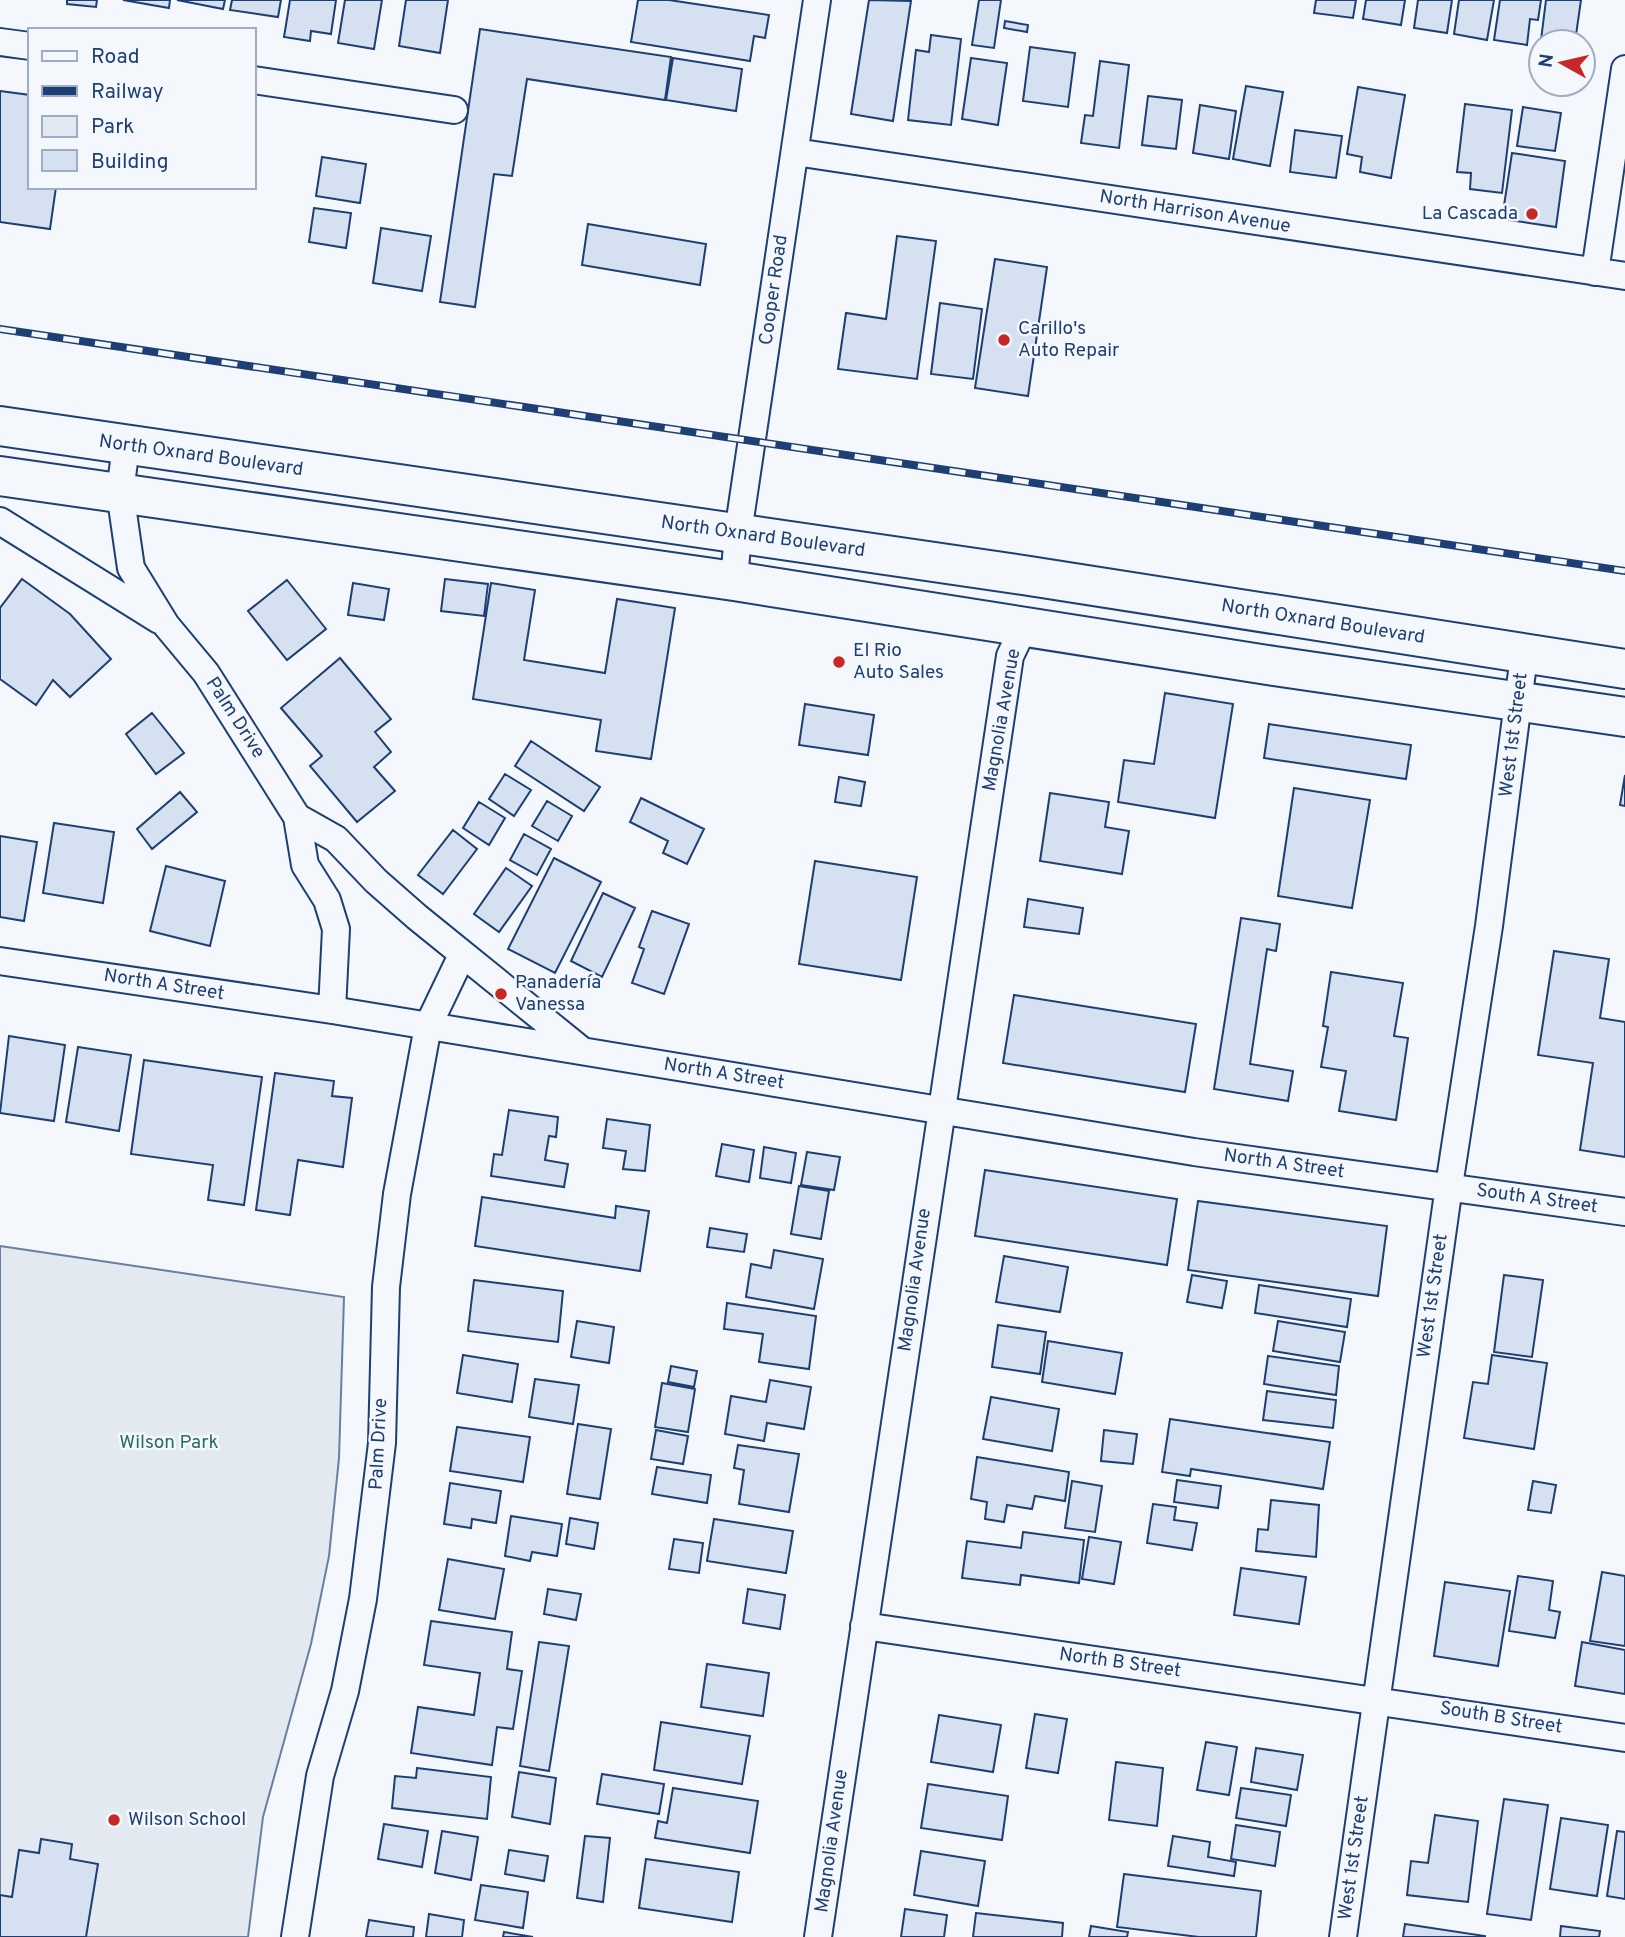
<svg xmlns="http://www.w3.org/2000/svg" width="1625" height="1937" viewBox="0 0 1625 1937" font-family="Overpass,sans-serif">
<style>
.green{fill:#e3e9f0;stroke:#687fa3;stroke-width:2}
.building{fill:#d5e0f0;stroke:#1d3f73;stroke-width:2}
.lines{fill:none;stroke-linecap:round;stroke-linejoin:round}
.minor-casing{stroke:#1d3f73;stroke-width:30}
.primary-casing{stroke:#1d3f73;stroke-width:42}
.minor{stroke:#f4f7fb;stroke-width:26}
.primary{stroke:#f4f7fb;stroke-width:38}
.rail-casing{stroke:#1d3f73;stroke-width:8}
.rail{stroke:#f4f7fb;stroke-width:5;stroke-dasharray:16;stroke-linecap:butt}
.poi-dot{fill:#c62828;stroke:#f4f7fb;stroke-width:2.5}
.labels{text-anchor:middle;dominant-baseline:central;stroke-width:5;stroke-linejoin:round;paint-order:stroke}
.street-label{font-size:19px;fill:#1d3f73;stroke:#f4f7fb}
.poi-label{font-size:19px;fill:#1d3f73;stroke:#f4f7fb;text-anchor:start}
.park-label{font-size:19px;fill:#2c6c60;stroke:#f4f7fb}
</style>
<rect width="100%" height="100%" fill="#f4f7fb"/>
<!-- green -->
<path class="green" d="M0,1246L344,1297L339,1458L329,1556L311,1644L263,1817L248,1937H0Z"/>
<!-- building -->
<path class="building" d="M67,0H97L96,7L67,4Z
M123,0H170L169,8Z
M177,0H225L223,9Z
M232,0H281L278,17L230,10Z
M290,0H336L331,34L311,31L310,41L284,37Z
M345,0H382L374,49L338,43Z
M406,0H448L440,53L399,46Z
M638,0H669L769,15L765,38L754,36L750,61L631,42Z
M869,0L911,1L893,121L851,114Z
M979,0H1001L994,48L972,45Z
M1316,0H1356L1353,18L1314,13Z
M1366,0H1405L1401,25L1363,19Z
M1418,0H1452L1447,33L1414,28Z
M1459,0H1494L1487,40L1454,34Z
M1500,0H1541L1538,20L1530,19L1527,45L1494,40Z
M1546,0H1581L1575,42H1541L1540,48Z
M1005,21L1028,25L1027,32L1004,28Z
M480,29L671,57L665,100L527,79L512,176L494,174L475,307L440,302Z
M931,35L961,39L951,125L908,120L916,50L929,52Z
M1030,47L1075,53L1068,107L1023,101Z
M673,58L742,69L736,111L666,100Z
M971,58L1007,63L998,125L962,119Z
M1100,61L1129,65L1119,148L1081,143L1085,115L1093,116Z
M1246,86L1283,92L1270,166L1233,159Z
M1358,87L1405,95L1391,178L1360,172L1362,157L1347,154Z
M0,91L30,95V187H56L50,229L0,222Z
M1148,96L1182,100L1176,149L1142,145Z
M1465,104L1512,110L1502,193L1470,189L1471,173L1457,172Z
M1200,105L1236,111L1229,159L1193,153Z
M1523,107L1561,113L1555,151L1517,146Z
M1295,130L1342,136L1336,178L1290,172Z
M1512,153L1565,161L1556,227L1502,219Z
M322,157L366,164L360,203L316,196Z
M314,208L351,213L346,248L309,242Z
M588,224L706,244L700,285L582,265Z
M381,228L431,236L422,291L373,283Z
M897,236L936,241L917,379L838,369L846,313L886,319Z
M995,259L1047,267L1028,396L975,388Z
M940,303L982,309L973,379L931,374Z
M22,579L70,614L111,659L70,697L53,680L36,705L0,679V608Z
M445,579L488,584L484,616L441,611Z
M287,580L326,629L287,660L248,611Z
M353,583L389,589L384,620L348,615Z
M491,583L535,590L524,660L605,673L617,599L675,608L651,759L596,751L601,720L473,699Z
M340,658L391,719L375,732L391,752L374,767L395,791L357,822L310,766L322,756L281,708Z
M1165,693L1233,704L1215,818L1118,802L1124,760L1154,764Z
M805,704L874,715L868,755L799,745Z
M152,713L184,753L156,774L126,734Z
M1269,724L1411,745L1406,779L1264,758Z
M531,741L600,787L584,811L515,766Z
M505,774L531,790L514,816L489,799Z
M1625,775V806L1620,805Z
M839,777L865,782L861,806L835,802Z
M1294,788L1370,800L1352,908L1278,896Z
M180,792L197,812L152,849L137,829Z
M1050,793L1109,802L1105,827L1129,831L1122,874L1040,861Z
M641,798L704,829L687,864L663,853L668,841L630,822Z
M547,801L572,816L558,841L532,826Z
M479,802L505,818L489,845L463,828Z
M54,823L114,832L103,903L43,893Z
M453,830L477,849L443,894L418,875Z
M524,834L551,849L537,875L510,860Z
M0,836L37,842L24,921L0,917Z
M554,858L601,882L555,973L508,949Z
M815,861L917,877L901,980L799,964Z
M166,866L225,881L210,946L150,931Z
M506,868L532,886L499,932L474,914Z
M603,893L635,908L602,977L571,961Z
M1028,899L1083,908L1079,934L1024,927Z
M652,911L689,924L664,994L632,983L644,949L639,947Z
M1241,918L1280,924L1276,951L1267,949L1250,1064L1293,1071L1288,1101L1214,1089Z
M1554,951L1609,959L1600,1018L1625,1022V1157L1580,1150L1593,1063L1538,1055Z
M1331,972L1403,983L1394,1036L1408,1038L1396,1120L1339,1111L1346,1071L1321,1067L1328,1027L1323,1026Z
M1014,995L1196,1024L1185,1092L1003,1063Z
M9,1036L65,1045L54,1121L0,1113Z
M78,1047L131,1055L119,1131L66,1122Z
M144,1060L262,1077L244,1205L208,1200L213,1165L131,1154Z
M275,1073L334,1081L332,1096L352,1098L343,1167L298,1160L290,1215L256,1210Z
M509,1110L558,1117L556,1137L549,1136L545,1160L568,1164L564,1187L491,1176L494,1154L502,1155Z
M607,1119L650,1125L645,1171L623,1169L626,1151L603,1148Z
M722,1144L754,1150L749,1182L716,1176Z
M764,1147L796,1153L791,1183L760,1178Z
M807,1152L840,1157L834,1190L801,1185Z
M985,1170L1177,1199L1167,1265L975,1236Z
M799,1186L829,1191L821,1239L791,1234Z
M482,1197L615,1218L616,1206L649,1211L640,1271L475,1246Z
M1198,1201L1387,1226L1378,1296L1188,1270Z
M710,1228L747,1234L744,1252L707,1247Z
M774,1250L823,1259L814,1309L746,1297L751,1264L771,1268Z
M1004,1256L1068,1267L1060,1312L996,1302Z
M1192,1275L1227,1281L1222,1308L1187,1302Z
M1504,1275L1543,1280L1532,1357L1494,1352Z
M474,1280L563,1291L558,1342L468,1331Z
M1259,1285L1351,1299L1347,1327L1255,1313Z
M727,1303L816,1316L809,1369L759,1362L763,1334L724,1329Z
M577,1321L614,1327L609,1363L571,1357Z
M1278,1321L1345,1332L1340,1362L1273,1351Z
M998,1325L1046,1332L1040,1374L992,1367Z
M1048,1341L1122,1353L1115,1394L1042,1382Z
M463,1355L518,1364L512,1402L457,1393Z
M1492,1355L1547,1363L1534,1449L1464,1438L1473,1382L1488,1384Z
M1268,1356L1339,1366L1336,1395L1264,1384Z
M671,1366L697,1371L694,1387L668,1382Z
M535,1379L579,1385L573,1424L529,1417Z
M770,1380L811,1387L804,1429L767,1423L764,1441L725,1434L731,1396L766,1402Z
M662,1383L695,1389L688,1432L655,1427Z
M1267,1391L1336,1400L1333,1428L1263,1420Z
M991,1397L1059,1409L1052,1451L983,1439Z
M1170,1419L1330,1442L1323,1489L1191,1469L1190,1476L1162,1472Z
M578,1424L611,1429L600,1499L567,1494Z
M457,1427L530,1437L523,1482L450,1471Z
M656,1430L688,1436L683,1464L651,1459Z
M1104,1430L1137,1434L1133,1464L1101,1461Z
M738,1445L799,1454L789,1512L739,1504L744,1470L734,1468Z
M977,1457L1069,1472L1065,1501L1035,1496L1032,1509L1007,1505L1004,1522L985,1519L987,1502L971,1499Z
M657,1467L711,1475L707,1503L652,1494Z
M1177,1480L1221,1486L1218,1508L1174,1502Z
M1072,1481L1102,1486L1095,1532L1065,1528Z
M1533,1481L1556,1485L1551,1513L1528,1510Z
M450,1483L501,1491L496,1523L472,1519L471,1528L444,1524Z
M1271,1500L1319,1505L1316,1557L1256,1551L1258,1529L1268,1530Z
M1153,1504L1176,1507L1174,1520L1197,1523L1192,1550L1147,1543Z
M511,1516L562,1524L557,1556L532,1552L530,1561L505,1556Z
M570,1518L598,1523L594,1549L566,1544Z
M714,1519L793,1531L786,1573L707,1561Z
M1023,1532L1084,1540L1079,1583L1021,1575L1020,1585L962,1578L967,1541L1021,1548Z
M1089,1537L1121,1542L1114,1584L1082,1579Z
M674,1539L703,1543L699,1573L669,1569Z
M448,1559L504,1569L495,1619L439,1610Z
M1241,1568L1306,1577L1299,1624L1234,1615Z
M1602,1572L1625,1576V1646L1590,1641Z
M1518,1576L1553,1581L1549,1610L1560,1612L1555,1638L1509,1631Z
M1445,1582L1510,1591L1498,1666L1434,1656Z
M548,1589L581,1594L576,1620L544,1614Z
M748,1589L785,1595L780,1629L743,1623Z
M431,1621L512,1632L507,1669L522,1671L513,1729L497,1727L492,1765L411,1753L418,1707L474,1715L480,1673L424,1665Z
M539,1642L569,1646L549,1771L520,1766Z
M1582,1642L1625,1650V1694L1575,1686Z
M707,1664L769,1673L763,1716L701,1707Z
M1035,1714L1067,1719L1058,1773L1026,1768Z
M939,1715L1001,1725L993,1772L931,1762Z
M661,1722L750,1736L742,1784L654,1770Z
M1206,1742L1237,1747L1229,1795L1197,1790Z
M1256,1748L1303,1755L1297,1790L1251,1782Z
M1116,1762L1163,1768L1157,1826L1109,1820Z
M417,1768L491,1777L487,1819L392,1808L395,1776L416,1778Z
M519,1772L556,1778L550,1824L512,1817Z
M602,1774L664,1784L659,1814L597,1804Z
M928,1784L1008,1796L1002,1840L921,1828Z
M673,1788L758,1801L750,1853L655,1838L658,1821L667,1823Z
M1241,1788L1291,1795L1286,1826L1236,1818Z
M1504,1799L1548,1805L1531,1920L1487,1914Z
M1435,1815L1478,1821L1468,1902L1407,1895L1411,1861L1428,1863Z
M1561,1818L1608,1825L1597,1896L1550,1889Z
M384,1824L428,1831L422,1867L378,1859Z
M1236,1825L1280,1832L1275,1866L1231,1859Z
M442,1831L478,1837L471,1880L435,1873Z
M1617,1831L1625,1832V1899L1607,1896Z
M585,1836L610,1838L603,1902L577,1898Z
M1173,1836L1210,1842L1208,1857L1236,1862L1234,1876L1168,1866Z
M41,1839L72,1844L70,1859L98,1864L86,1937H0V1895L12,1897L19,1850L39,1853Z
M509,1850L548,1856L544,1881L505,1874Z
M921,1851L985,1861L978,1906L914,1895Z
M646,1859L739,1872L732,1922L639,1908Z
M1124,1874L1261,1891L1256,1937H1199L1117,1927Z
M481,1885L528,1892L523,1928L475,1920Z
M905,1909L947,1915L944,1937H901Z
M976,1913L1063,1923L1062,1937H973Z
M429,1914L464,1920L462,1937H426Z
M369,1920L414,1927L413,1937H366Z
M1405,1924L1485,1936V1937H1403Z
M1091,1926L1128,1932L1127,1937H1089Z
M1561,1926L1600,1931L1599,1937H1560Z
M504,1932L533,1937H503Z"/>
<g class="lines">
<defs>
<path id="minor" d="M0,42L30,46
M254,80L454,110
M795,152L1625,276
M1595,272L1625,69
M126,446L120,492L131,568L166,625L206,673L297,817L305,865L327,900L336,929L332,1010
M0,521L159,620
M734,581L738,533L817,0
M297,817L336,839L376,881L417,917L580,1049
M0,961L332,1010L1194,1152L1625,1212
M864,1626L1625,1738
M295,1937L320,1776L345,1691L363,1599L382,1443L386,1287L397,1194L428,1026L462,955
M818,1937L1010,656L1024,627
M1343,1937L1449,1186L1489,926L1524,656"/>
<path id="primary" d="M0,426L1023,575L1625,669
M0,476L734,581L1274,666L1625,717"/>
</defs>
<!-- minor casing -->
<use href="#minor" class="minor-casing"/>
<!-- primary casing -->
<use href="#primary" class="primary-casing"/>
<!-- minor -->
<use href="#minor" class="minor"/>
<!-- primary -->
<use href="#primary" class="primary"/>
<defs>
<path id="rail" d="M0,329L1625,571"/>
</defs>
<!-- rail casing -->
<use href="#rail" class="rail-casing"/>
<!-- rail -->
<use href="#rail" class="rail"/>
</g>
<!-- markers -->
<g class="poi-dot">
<circle cx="1532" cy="214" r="7"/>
<circle cx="1004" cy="340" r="7"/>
<circle cx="839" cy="662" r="7"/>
<circle cx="501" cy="994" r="7"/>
<circle cx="114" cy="1820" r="7"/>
</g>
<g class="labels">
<!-- street labels -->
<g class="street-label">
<text transform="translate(1195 212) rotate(9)">North Harrison Avenue</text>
<text transform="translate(774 290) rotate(-82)">Cooper Road</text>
<text transform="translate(201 456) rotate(8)">North Oxnard Boulevard</text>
<text transform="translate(763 537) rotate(8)">North Oxnard Boulevard</text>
<text transform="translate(1323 622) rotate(9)">North Oxnard Boulevard</text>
<text transform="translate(235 718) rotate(57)">Palm Drive</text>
<text transform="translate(1002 720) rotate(-80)">Magnolia Avenue</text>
<text transform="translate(1514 735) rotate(-83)">West 1st Street</text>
<text transform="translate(164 985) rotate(9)">North A Street</text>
<text transform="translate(724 1074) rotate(9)">North A Street</text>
<text transform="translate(1284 1164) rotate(8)">North A Street</text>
<text transform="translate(1537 1199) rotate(8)">South A Street</text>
<text transform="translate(915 1280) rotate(-82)">Magnolia Avenue</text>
<text transform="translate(1433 1296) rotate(-82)">West 1st Street</text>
<text transform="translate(379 1444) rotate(-87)">Palm Drive</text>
<text transform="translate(1120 1663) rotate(8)">North B Street</text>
<text transform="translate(1501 1718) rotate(9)">South B Street</text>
<text transform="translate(832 1841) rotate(-82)">Magnolia Avenue</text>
<text transform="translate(1354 1858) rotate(-82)">West 1st Street</text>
</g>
<!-- poi labels -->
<g class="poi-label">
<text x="1518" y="214" text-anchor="end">La Cascada</text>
<text x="1018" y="329">Carillo's<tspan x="1018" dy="22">Auto Repair</tspan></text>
<text x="853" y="651">El Rio<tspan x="853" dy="22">Auto Sales</tspan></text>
<text x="515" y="983">Panadería<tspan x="515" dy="22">Vanessa</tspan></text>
<text x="128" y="1820">Wilson School</text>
</g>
<!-- park labels -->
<g class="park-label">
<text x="169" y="1443">Wilson Park</text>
</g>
</g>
<!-- legend -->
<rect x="28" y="28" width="228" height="161" fill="#f4f7fb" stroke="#9eadc5" stroke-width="2"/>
<rect x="42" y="51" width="35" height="10" fill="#f4f7fb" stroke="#9eadc5" stroke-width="2"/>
<text x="91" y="63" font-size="21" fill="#1d3f73">Road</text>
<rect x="42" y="86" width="35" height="10" fill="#1d3f73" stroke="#9eadc5" stroke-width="2"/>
<text x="91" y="98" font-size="21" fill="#1d3f73">Railway</text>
<rect x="42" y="116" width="35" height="21" fill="#e3e9f0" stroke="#9eadc5" stroke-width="2"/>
<text x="91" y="133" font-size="21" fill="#1d3f73">Park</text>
<rect x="42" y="150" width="35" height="21" fill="#d5e0f0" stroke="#9eadc5" stroke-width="2"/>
<text x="91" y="168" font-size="21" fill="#1d3f73">Building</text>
<!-- north arrow -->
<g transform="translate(1562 63) rotate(278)"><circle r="33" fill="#f4f7fb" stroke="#9eadc5" stroke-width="2"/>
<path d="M0-5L12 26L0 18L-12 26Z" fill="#c62828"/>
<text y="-10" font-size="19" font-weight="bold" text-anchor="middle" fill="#1d3f73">N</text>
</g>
</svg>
